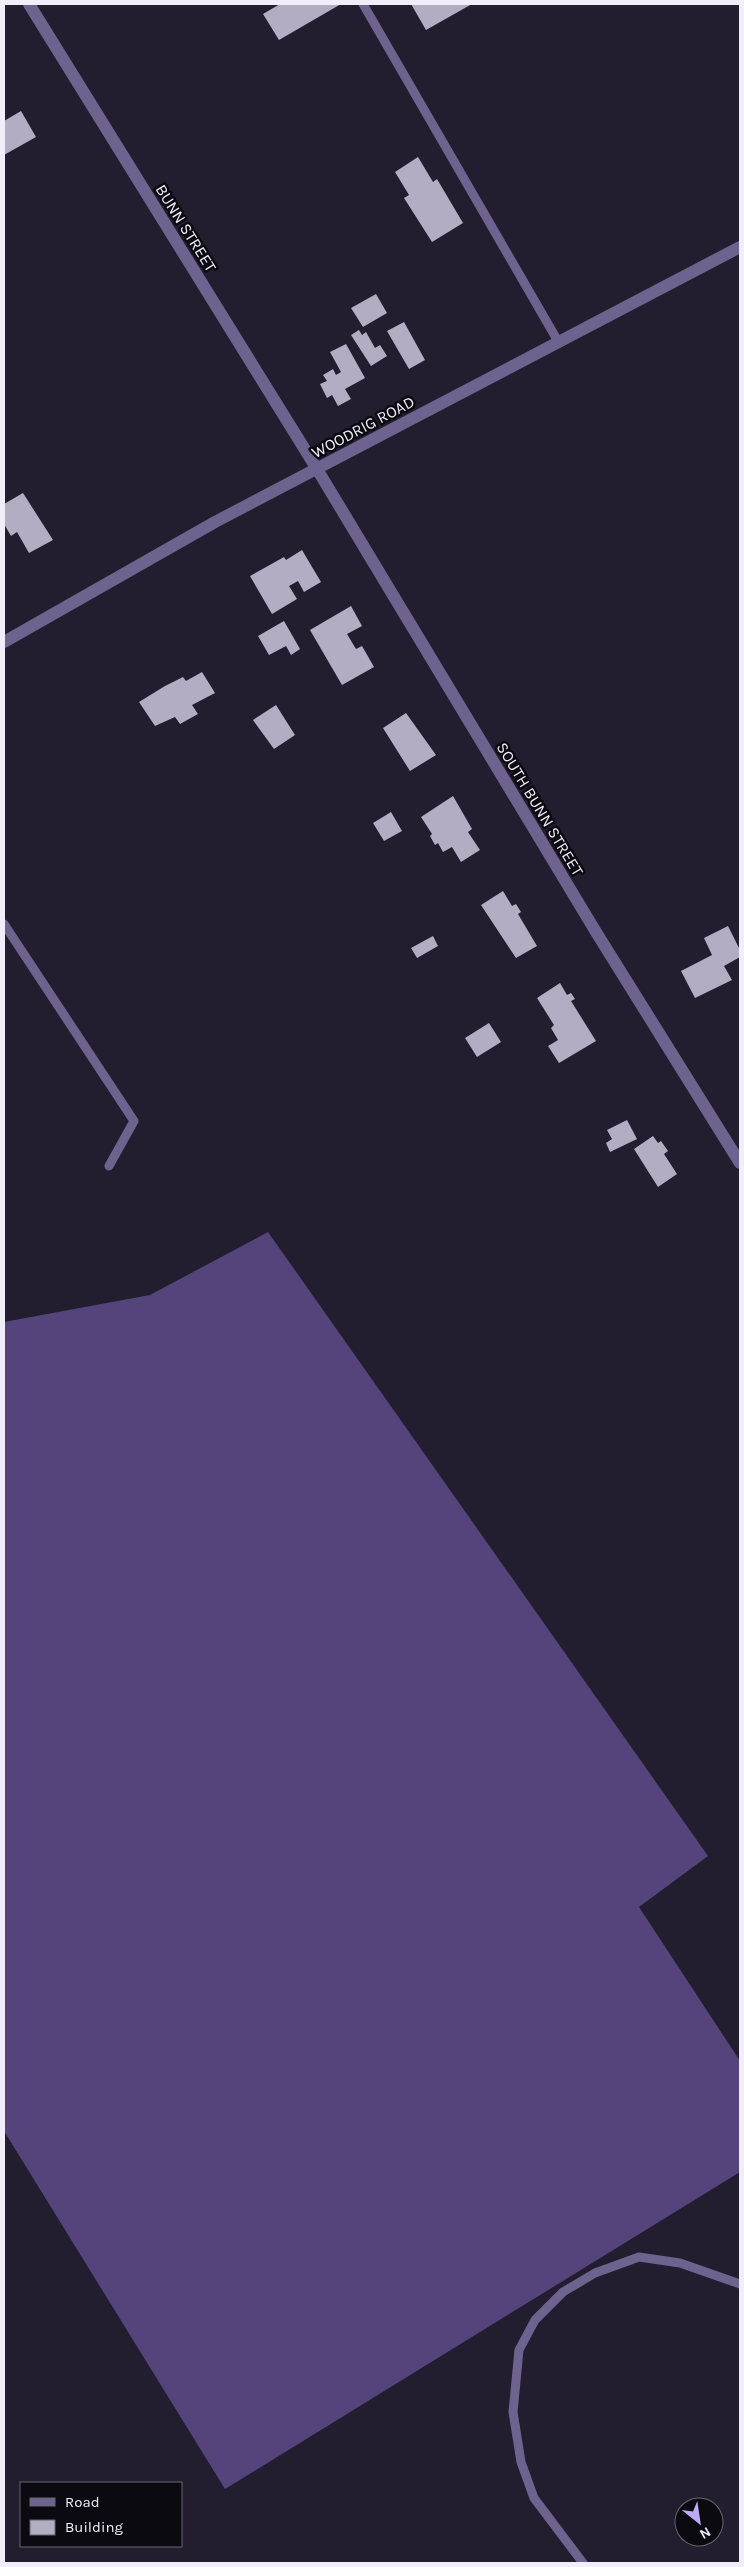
<svg xmlns="http://www.w3.org/2000/svg" width="744" height="2567" viewBox="0 0 744 2567" font-family="Karla,sans-serif">
<style>
.forest{fill:#55447c}
.building{fill:#b2adc3}
.lines{fill:none;stroke-linecap:round;stroke-linejoin:round}
.service{stroke:#6e638e;stroke-width:9}
.minor{stroke:#6e638e;stroke-width:12}
.tertiary{stroke:#6e638e;stroke-width:12}
.labels{text-anchor:middle;dominant-baseline:central;stroke-width:5;stroke-linejoin:round;paint-order:stroke}
.street-label{font-size:16px;fill:#f1eefa;stroke:#0c0a11}
</style>
<rect width="100%" height="100%" fill="#231e2f"/>
<!-- forest -->
<path class="forest" d="M268,1232L708,1856L639,1907L740,2061V2172L225,2489L4,2131V1322L150,1295Z"/>
<!-- building -->
<path class="building" d="M280,4H341L279,40L263,14Z
M411,4H472L426,30Z
M21,111L36,137L4,155V121Z
M418,157L433,182L437,179L463,223L432,242L404,198L409,195L395,172Z
M376,294L387,313L363,327L351,308Z
M404,322L425,360L409,369L387,331Z
M359,330L362,335L366,332L375,348L380,345L387,356L371,366L351,335Z
M346,344L365,378L345,389L351,399L338,406L332,395L327,398L320,384L327,381L323,375L333,369L336,375L341,372L330,352Z
M23,493L53,540L29,553L17,532L11,536L4,524V504Z
M302,550L321,582L304,592L298,581L289,586L297,599L272,614L250,576L284,557L286,560Z
M351,606L362,626L347,634L356,649L362,646L374,667L342,685L310,630Z
M284,621L300,649L291,655L286,646L269,655L258,636Z
M202,672L215,693L192,705L198,714L180,724L175,717L155,726L139,702L165,686L183,677L186,681Z
M276,705L295,735L274,749L253,720Z
M406,713L436,755L410,771L383,728Z
M453,796L472,829L468,832L480,850L461,862L452,847L443,852L438,843L435,845L430,836L432,834L421,817Z
M391,812L402,831L384,841L373,823Z
M503,891L512,906L516,904L521,912L518,914L537,946L516,958L481,905Z
M728,926L740,950V957L724,966L732,980L695,998L681,971L712,955L704,938Z
M433,936L438,946L417,958L411,948Z
M560,983L567,995L571,993L575,999L571,1001L596,1041L559,1063L548,1046L558,1040L551,1028L554,1025L537,998Z
M489,1023L501,1042L477,1057L465,1038Z
M627,1120L637,1139L610,1152L606,1143L612,1139L607,1130Z
M653,1136L658,1143L661,1141L668,1151L664,1154L677,1174L658,1187L634,1149Z"/>
<g class="lines">
<!-- service -->
<path class="service" d="M363,4L559,343
M4,924L134,1121L109,1166
M583,2563L534,2498L521,2462L513,2412L519,2350L535,2320L563,2292L595,2273L639,2257L680,2263L740,2284"/>
<!-- minor -->
<path class="minor" d="M29,4L317,469"/>
<!-- tertiary -->
<path class="tertiary" d="M317,469L596,932L740,1163
M4,642L215,522L740,247"/>
</g>
<g class="labels">
<!-- street labels -->
<g class="street-label">
<text transform="translate(186 228) rotate(58)">BUNN STREET</text>
<text transform="translate(363 427) rotate(-28)">WOODRIG ROAD</text>
<text transform="translate(540 809) rotate(59)">SOUTH BUNN STREET</text>
</g>
</g>
<!-- border -->
<rect width="744" height="2567" fill="none" stroke="#f1eefa" stroke-width="10"/>
<!-- legend -->
<rect x="20" y="2482" width="162" height="65" fill="#0c0a11" stroke="#68656e"/>
<rect x="30" y="2498" width="25" height="8" fill="#6e638e" stroke="#68656e"/>
<text x="65" y="2507" font-size="15" fill="#f1eefa">Road</text>
<rect x="30" y="2520" width="25" height="15" fill="#b2adc3" stroke="#68656e"/>
<text x="65" y="2532" font-size="15" fill="#f1eefa">Building</text>
<!-- north arrow -->
<g transform="translate(699 2522) rotate(150)"><circle r="24" fill="#0c0a11" stroke="#68656e"/>
<path d="M0-4L9 19L0 12L-9 19Z" fill="#bea9f5"/>
<text y="-8" font-size="14" font-weight="bold" text-anchor="middle" fill="#f1eefa">N</text>
</g>
</svg>
